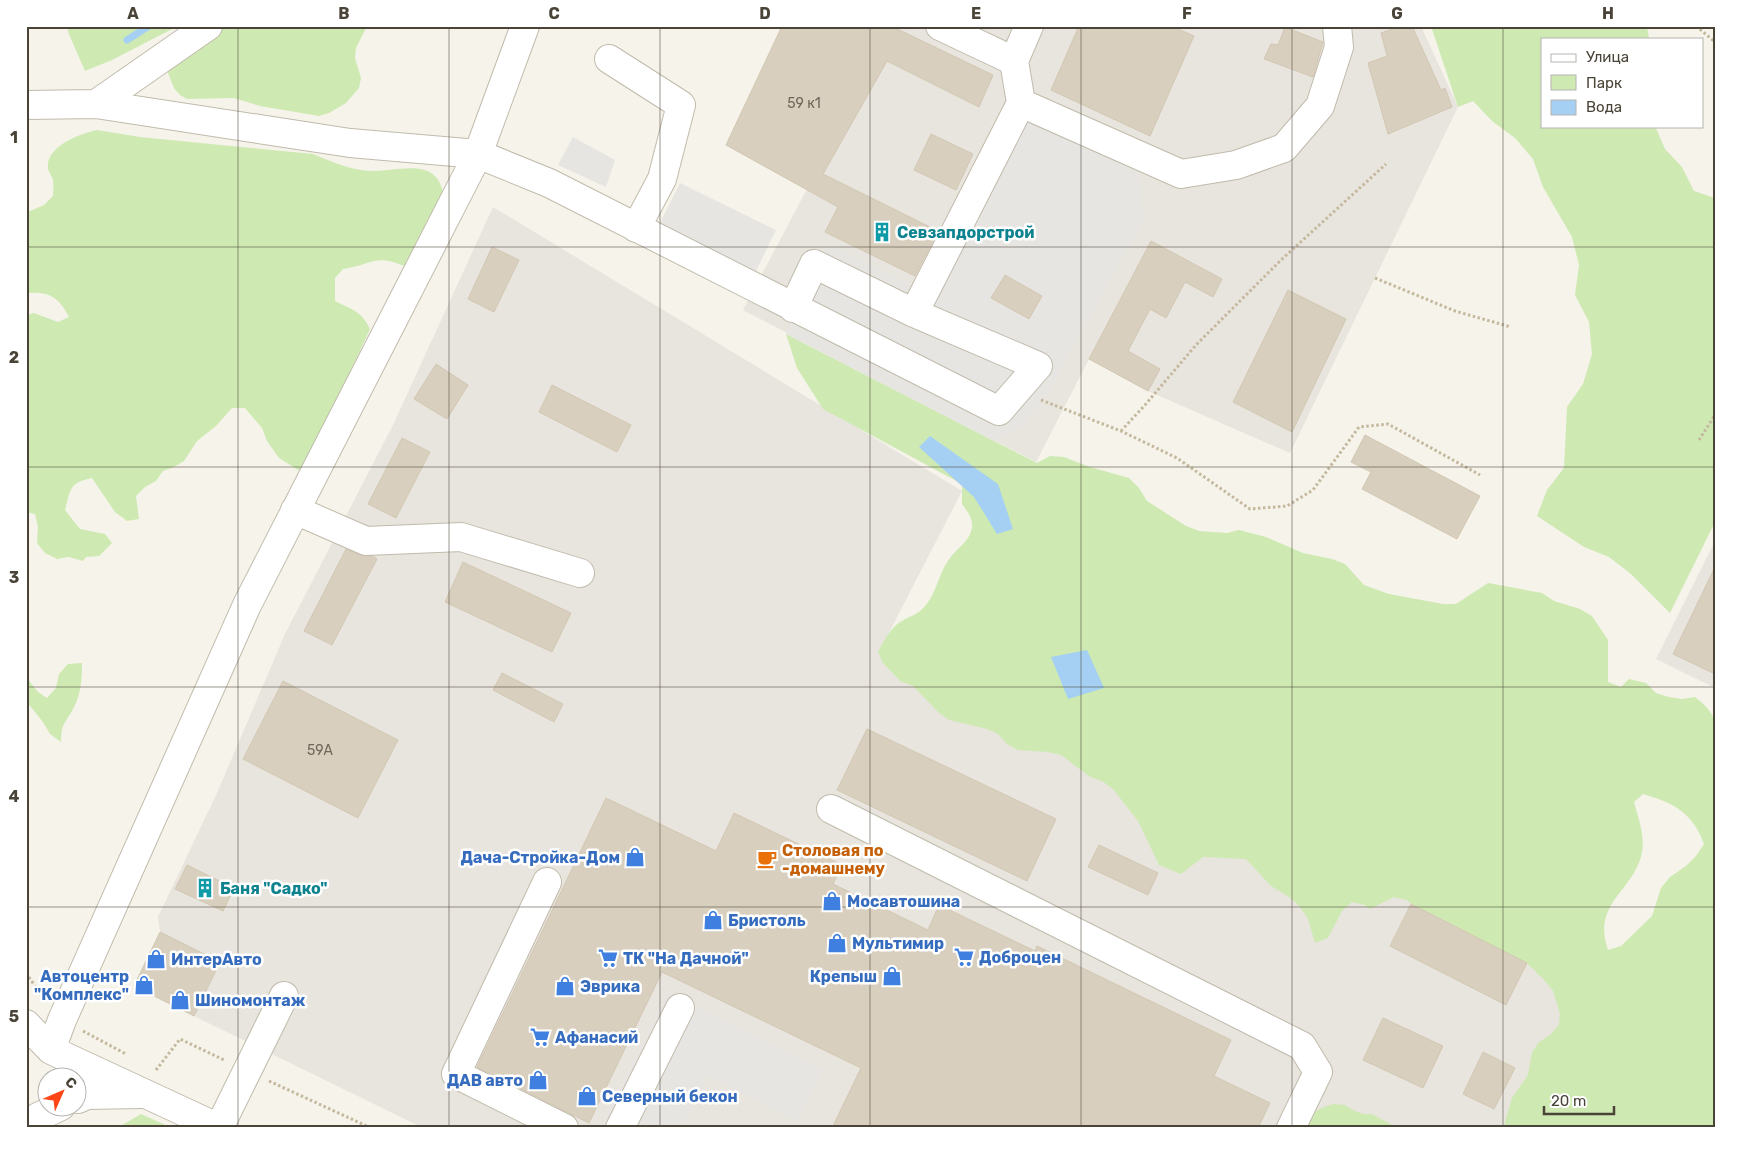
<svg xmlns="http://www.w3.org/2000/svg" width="1741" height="1154" viewBox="0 0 1741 1154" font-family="Rubik,sans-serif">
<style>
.industrial{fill:#e8e4de}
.green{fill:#ceeab2;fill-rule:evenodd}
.parking{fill:#e7e5e2}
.water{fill:#a5d0f3}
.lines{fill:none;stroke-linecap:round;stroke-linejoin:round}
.stream{stroke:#a5d0f3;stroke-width:7}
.building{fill:#d8cfbf;stroke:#d3c7b2}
.minor-casing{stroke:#c1bbac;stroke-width:30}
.path{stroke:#c4b89d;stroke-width:3;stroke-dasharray:2.5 2.5;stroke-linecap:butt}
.minor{stroke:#fff;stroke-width:28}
.grid{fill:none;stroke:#4a4438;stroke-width:1;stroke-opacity:0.55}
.labels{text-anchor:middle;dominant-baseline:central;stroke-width:5;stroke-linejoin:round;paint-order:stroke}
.number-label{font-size:14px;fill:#6e675a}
.culture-label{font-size:16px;font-weight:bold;fill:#0d838f;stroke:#fff;text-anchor:start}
.food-label{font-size:16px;font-weight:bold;fill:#c56008;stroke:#fff;text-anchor:start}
.shop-label{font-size:16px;font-weight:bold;fill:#366cbe;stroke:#fff;text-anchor:start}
.neatline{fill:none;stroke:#4a4438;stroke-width:2}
.grid-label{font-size:16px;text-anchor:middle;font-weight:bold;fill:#4a4438}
</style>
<rect width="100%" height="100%" fill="#f5f3ea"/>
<!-- industrial -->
<path class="industrial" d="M782,26H1421L1458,107L1290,453L1148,391L1089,359L1036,462L743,310L807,189L726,145Z
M493,207L962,491L879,652L1370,909L1404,889L1586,974L1516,1128H423L194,1016L160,932L158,917L217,793L285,634L393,425Z
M1715,541V688L1656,659Z"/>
<!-- green -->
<path class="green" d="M68,26H178L112,60L85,71L68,32Z
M222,26H367L356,48L355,58L361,78L359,88L346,103L329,113L319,116L260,106L234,98L187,99L180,95L174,88L168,73L170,64Z
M1431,26H1647L1649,39H1542V126H1655L1665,149L1682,167L1694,191L1715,198V522L1670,613L1631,574L1609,557L1584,547L1537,516L1547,490L1564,468L1567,407L1583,384L1592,354L1589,322L1575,295L1579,265L1572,237L1543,187L1533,159L1515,138L1492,121L1473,101L1458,107Z
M97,130L140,137L313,154C330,161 343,167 361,170C392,176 439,150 444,199L407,267C374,253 374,264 343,269L335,278V301C352,310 361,310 370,329L303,473L279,458L267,441L262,428L245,408H232L216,426L197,441L184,461L174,467L163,471L156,481L145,487L136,496L139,519L127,521L115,512L92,478C68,483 71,490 65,510L80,529L105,534L112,543L99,556L86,557L83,561L69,557L57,559L45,553L37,543L38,527L35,514L26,512V315L34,313L58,322L69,317C59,297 49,291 26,293V215L30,211L44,205L53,196C53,191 54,185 53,180C52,176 49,173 48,169C45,146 80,134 97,130Z
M786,334L1037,463L1050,456L1064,457L1090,467L1129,478L1139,488L1147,501L1186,526L1199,531L1227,533L1239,530L1266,537L1303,553L1332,559L1345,564L1364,585L1389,594L1443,604H1456L1488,583L1542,593L1554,601L1580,609L1592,616L1608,640V682L1621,687L1629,679L1646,683L1656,693L1669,697L1682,699L1695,697C1704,704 1713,712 1715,723V1128H1505V1122L1512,1098L1528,1075L1532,1052L1539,1042L1550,1035L1559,1025L1560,1014L1553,991L1546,982L1527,963L1411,904L1407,900L1394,897L1370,909L1364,905L1352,902L1342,911L1328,938L1315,943L1308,919L1300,907L1292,899L1271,886L1246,859L1203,857L1181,874L1159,865L1138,821L1113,789L1102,781L1090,777L1061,755L1048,752L1018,750L1007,744L998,734L987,729L949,720L939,713L913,686L900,681L883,663L878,652C887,636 890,627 907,618C911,616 917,614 920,611C937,597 937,575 950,558C957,548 970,541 972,528C973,518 967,511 962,504V484L823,409L797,368ZM1643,794C1674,803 1693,813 1704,844L1696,856L1686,866L1670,877L1661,888L1652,916L1621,946L1608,950C1591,902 1635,891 1642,852C1645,835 1638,817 1634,802Z
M82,663C82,679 81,695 73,709C65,724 61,723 61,742L50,734L43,722L26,701V677L38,692L47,698L56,688L59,674L68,664Z
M1333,1104L1345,1105L1353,1110L1363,1114H1372L1398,1128H1307C1310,1112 1318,1109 1333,1104Z
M141,1114L172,1128H117Z"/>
<!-- parking -->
<path class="parking" d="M1004,101L1139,169L1143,221L1042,403L1021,426L994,441L786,334L828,243L922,290Z
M573,137L615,160L606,187L558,165Z
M680,183L776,230L756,271L659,225Z
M668,994L823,1069L796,1121L708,1075L682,1128H619L604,1120Z"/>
<!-- water -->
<path class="water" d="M930,436L998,484L1013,529L997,534L974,497L919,447Z
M1087,650L1104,688L1068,699L1051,657Z"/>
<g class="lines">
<!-- stream -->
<path class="stream" d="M127,40L149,26"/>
</g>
<!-- building -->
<path class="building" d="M782,26H891L993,75L979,107L887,61L823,174L938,231L915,276L825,232L838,207L726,145Z
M1079,26H1171L1194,36L1150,136L1051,90Z
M1401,26H1412L1441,90L1445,88L1452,107L1388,134L1368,63L1387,56L1381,33Z
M1285,27L1323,42L1313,77L1264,59L1271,44L1278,45Z
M931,134L973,154L956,190L914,170Z
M1151,241L1222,279L1213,297L1185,282L1166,318L1150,309L1128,351L1160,369L1148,391L1089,359Z
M492,247L519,260L494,312L468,299Z
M1005,275L1042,296L1029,319L991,298Z
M1288,290L1346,319L1292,432L1233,402Z
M436,364L468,385L447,419L414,399Z
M552,385L631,425L617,452L539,412Z
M1365,435L1480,496L1457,539L1362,489L1371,472L1351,462Z
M402,438L430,452L396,518L368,504Z
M346,549L360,555L372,556L377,559L332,645L304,631Z
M463,562L571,613L552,652L445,602Z
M1715,567V674L1673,654Z
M502,673L563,704L554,722L493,690Z
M283,681L398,740L358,818L243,759Z
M867,729L1056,819L1027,881L837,790Z
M606,798L716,851L734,813L842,865L833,884L928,930L939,905L1035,951L1037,946L1231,1040L1214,1076L1270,1103L1258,1128H832L861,1068L662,972L589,1123L477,1067Z
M1099,845L1158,873L1148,895L1088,867Z
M187,865L234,888L223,911L175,889Z
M1411,904L1527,963L1506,1005L1390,946Z
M160,932L220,962L194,1016L134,986Z
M1383,1018L1443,1046L1423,1088L1363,1060Z
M1483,1052L1515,1068L1494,1109L1463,1094Z"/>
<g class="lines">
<defs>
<path id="minor" d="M940,26L1014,61
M609,59L681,105L662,179L636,228
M1021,103L1181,174L1236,165L1284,148L1320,106L1339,47L1337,26
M96,104L208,26
M26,105L96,104L350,143L478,154L525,26
M914,313L1021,103L1014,61L1029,26
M295,510L366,541L461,537L580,573
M831,809L1302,1046L1318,1072L1291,1128
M547,882L456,1074L564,1128
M26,1024L51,1050L219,1128
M51,1050L62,1020L247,605L478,154L549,183L999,411L1038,366L914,313L814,264L793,308
M78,1099L87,1095L141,1094
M28,1128L38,1117L61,1106
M219,1128L284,996
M620,1128L680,1008"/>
</defs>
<!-- minor casing -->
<use href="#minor" class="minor-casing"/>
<!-- path -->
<path class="path" d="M1696,26L1715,42
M1375,278L1455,311L1511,327
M1041,400L1121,431L1177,458L1250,509L1287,506L1313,490L1359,427L1388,424L1480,475
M1121,431L1145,405L1196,345L1281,260L1386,164
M1699,440L1715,415
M26,973L44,999
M83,1031L126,1054
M156,1070L180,1039L224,1060
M269,1081L371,1128"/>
<!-- minor -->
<use href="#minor" class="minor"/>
</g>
<!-- grid -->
<path class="grid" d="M238,26V1128M449,26V1128M660,26V1128M870,26V1128M1081,26V1128M1292,26V1128M1503,26V1128M26,247H1715M26,467H1715M26,687H1715M26,907H1715"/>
<!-- icons -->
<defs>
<symbol id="building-bare" viewBox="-9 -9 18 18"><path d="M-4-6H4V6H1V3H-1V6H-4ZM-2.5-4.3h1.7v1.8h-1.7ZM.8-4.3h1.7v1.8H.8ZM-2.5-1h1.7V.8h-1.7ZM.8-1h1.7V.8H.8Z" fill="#0f9aa8" stroke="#fff" stroke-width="2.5" paint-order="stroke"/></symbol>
<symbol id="shop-bare" viewBox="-9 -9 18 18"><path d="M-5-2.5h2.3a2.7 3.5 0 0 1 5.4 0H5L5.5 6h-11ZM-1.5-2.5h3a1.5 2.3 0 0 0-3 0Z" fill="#3f7fe0" stroke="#fff" stroke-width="2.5" paint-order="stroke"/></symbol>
<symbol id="cafe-bare" viewBox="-9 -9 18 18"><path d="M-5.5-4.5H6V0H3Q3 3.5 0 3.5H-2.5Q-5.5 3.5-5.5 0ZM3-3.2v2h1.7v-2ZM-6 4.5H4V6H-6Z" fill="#e8710a" stroke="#fff" stroke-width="2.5" paint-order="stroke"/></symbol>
<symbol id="supermarket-bare" viewBox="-9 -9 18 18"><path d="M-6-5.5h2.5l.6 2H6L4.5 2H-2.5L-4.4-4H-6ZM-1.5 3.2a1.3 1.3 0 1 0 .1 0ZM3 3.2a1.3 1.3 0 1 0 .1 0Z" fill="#3f7fe0" stroke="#fff" stroke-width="2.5" paint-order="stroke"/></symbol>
</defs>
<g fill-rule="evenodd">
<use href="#building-bare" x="868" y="218" width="28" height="28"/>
<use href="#shop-bare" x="621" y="843" width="28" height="28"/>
<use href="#cafe-bare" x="753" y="845" width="28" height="28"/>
<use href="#building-bare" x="191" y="874" width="28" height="28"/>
<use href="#shop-bare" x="818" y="887" width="28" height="28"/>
<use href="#shop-bare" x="699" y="906" width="28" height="28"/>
<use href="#shop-bare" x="823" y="929" width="28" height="28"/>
<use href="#supermarket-bare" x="950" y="943" width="28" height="28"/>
<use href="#supermarket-bare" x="594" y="944" width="28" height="28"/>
<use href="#shop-bare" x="142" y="945" width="28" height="28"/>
<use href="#shop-bare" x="878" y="962" width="28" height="28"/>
<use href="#shop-bare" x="130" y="971" width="28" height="28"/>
<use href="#shop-bare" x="551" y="972" width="28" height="28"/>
<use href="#shop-bare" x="166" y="986" width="28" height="28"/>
<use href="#supermarket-bare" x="526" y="1023" width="28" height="28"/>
<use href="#shop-bare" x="524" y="1066" width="28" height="28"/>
<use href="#shop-bare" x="573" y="1082" width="28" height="28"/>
</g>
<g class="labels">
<!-- number labels -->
<g class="number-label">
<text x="804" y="103">59 к1</text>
<text x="320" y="750">59А</text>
</g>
<!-- culture labels -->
<g class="culture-label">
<text x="897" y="232">Севзапдорстрой</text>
<text x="220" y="888">Баня "Садко"</text>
</g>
<!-- food labels -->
<g class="food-label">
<text x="782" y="850">Столовая по<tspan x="782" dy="18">-домашнему</tspan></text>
</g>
<!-- shop labels -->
<g class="shop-label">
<text x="620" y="857" text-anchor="end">Дача-Стройка-Дом</text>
<text x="847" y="901">Мосавтошина</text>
<text x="728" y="920">Бристоль</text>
<text x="852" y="943">Мультимир</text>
<text x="979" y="957">Доброцен</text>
<text x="623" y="958">ТК "На Дачной"</text>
<text x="171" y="959">ИнтерАвто</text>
<text x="129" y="976" text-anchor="end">Автоцентр<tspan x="129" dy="18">"Комплекс"</tspan></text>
<text x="877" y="976" text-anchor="end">Крепыш</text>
<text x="580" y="986">Эврика</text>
<text x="195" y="1000">Шиномонтаж</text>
<text x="555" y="1037">Афанасий</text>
<text x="523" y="1080" text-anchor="end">ДАВ авто</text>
<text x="602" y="1096">Северный бекон</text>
</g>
</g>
<!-- border -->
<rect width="1741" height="1154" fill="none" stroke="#ffffff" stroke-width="55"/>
<!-- legend -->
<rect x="1541" y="38" width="162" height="90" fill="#ffffff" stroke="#b7b4af"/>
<rect x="1551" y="54" width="25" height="8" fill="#ffffff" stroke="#b7b4af"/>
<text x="1586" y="62" font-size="15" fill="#4a4438">Улица</text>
<rect x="1551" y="75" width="25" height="15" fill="#ceeab2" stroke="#b7b4af"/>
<text x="1586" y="88" font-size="15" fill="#4a4438">Парк</text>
<rect x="1551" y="100" width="25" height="15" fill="#a5d0f3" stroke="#b7b4af"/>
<text x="1586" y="112" font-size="15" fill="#4a4438">Вода</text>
<!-- north arrow -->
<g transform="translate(62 1092) rotate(45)"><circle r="24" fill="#ffffff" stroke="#b7b4af"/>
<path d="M0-4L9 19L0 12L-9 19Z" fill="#ff4617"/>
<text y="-8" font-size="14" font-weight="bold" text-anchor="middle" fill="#4a4438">С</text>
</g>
<!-- scale -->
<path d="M1544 1106v8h70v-8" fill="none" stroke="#4a4438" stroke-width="2.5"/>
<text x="1551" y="1106" font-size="15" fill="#4a4438" stroke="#ffffff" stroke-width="4" paint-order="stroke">20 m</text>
<rect x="28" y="28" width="1686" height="1098" class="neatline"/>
<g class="grid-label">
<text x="133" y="19">A</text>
<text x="344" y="19">B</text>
<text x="554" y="19">C</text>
<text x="765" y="19">D</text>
<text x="976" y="19">E</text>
<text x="1187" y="19">F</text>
<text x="1397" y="19">G</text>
<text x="1608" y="19">H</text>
<text x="14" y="143">1</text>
<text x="14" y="363">2</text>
<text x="14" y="583">3</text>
<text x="14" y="802">4</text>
<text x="14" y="1022">5</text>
</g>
</svg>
